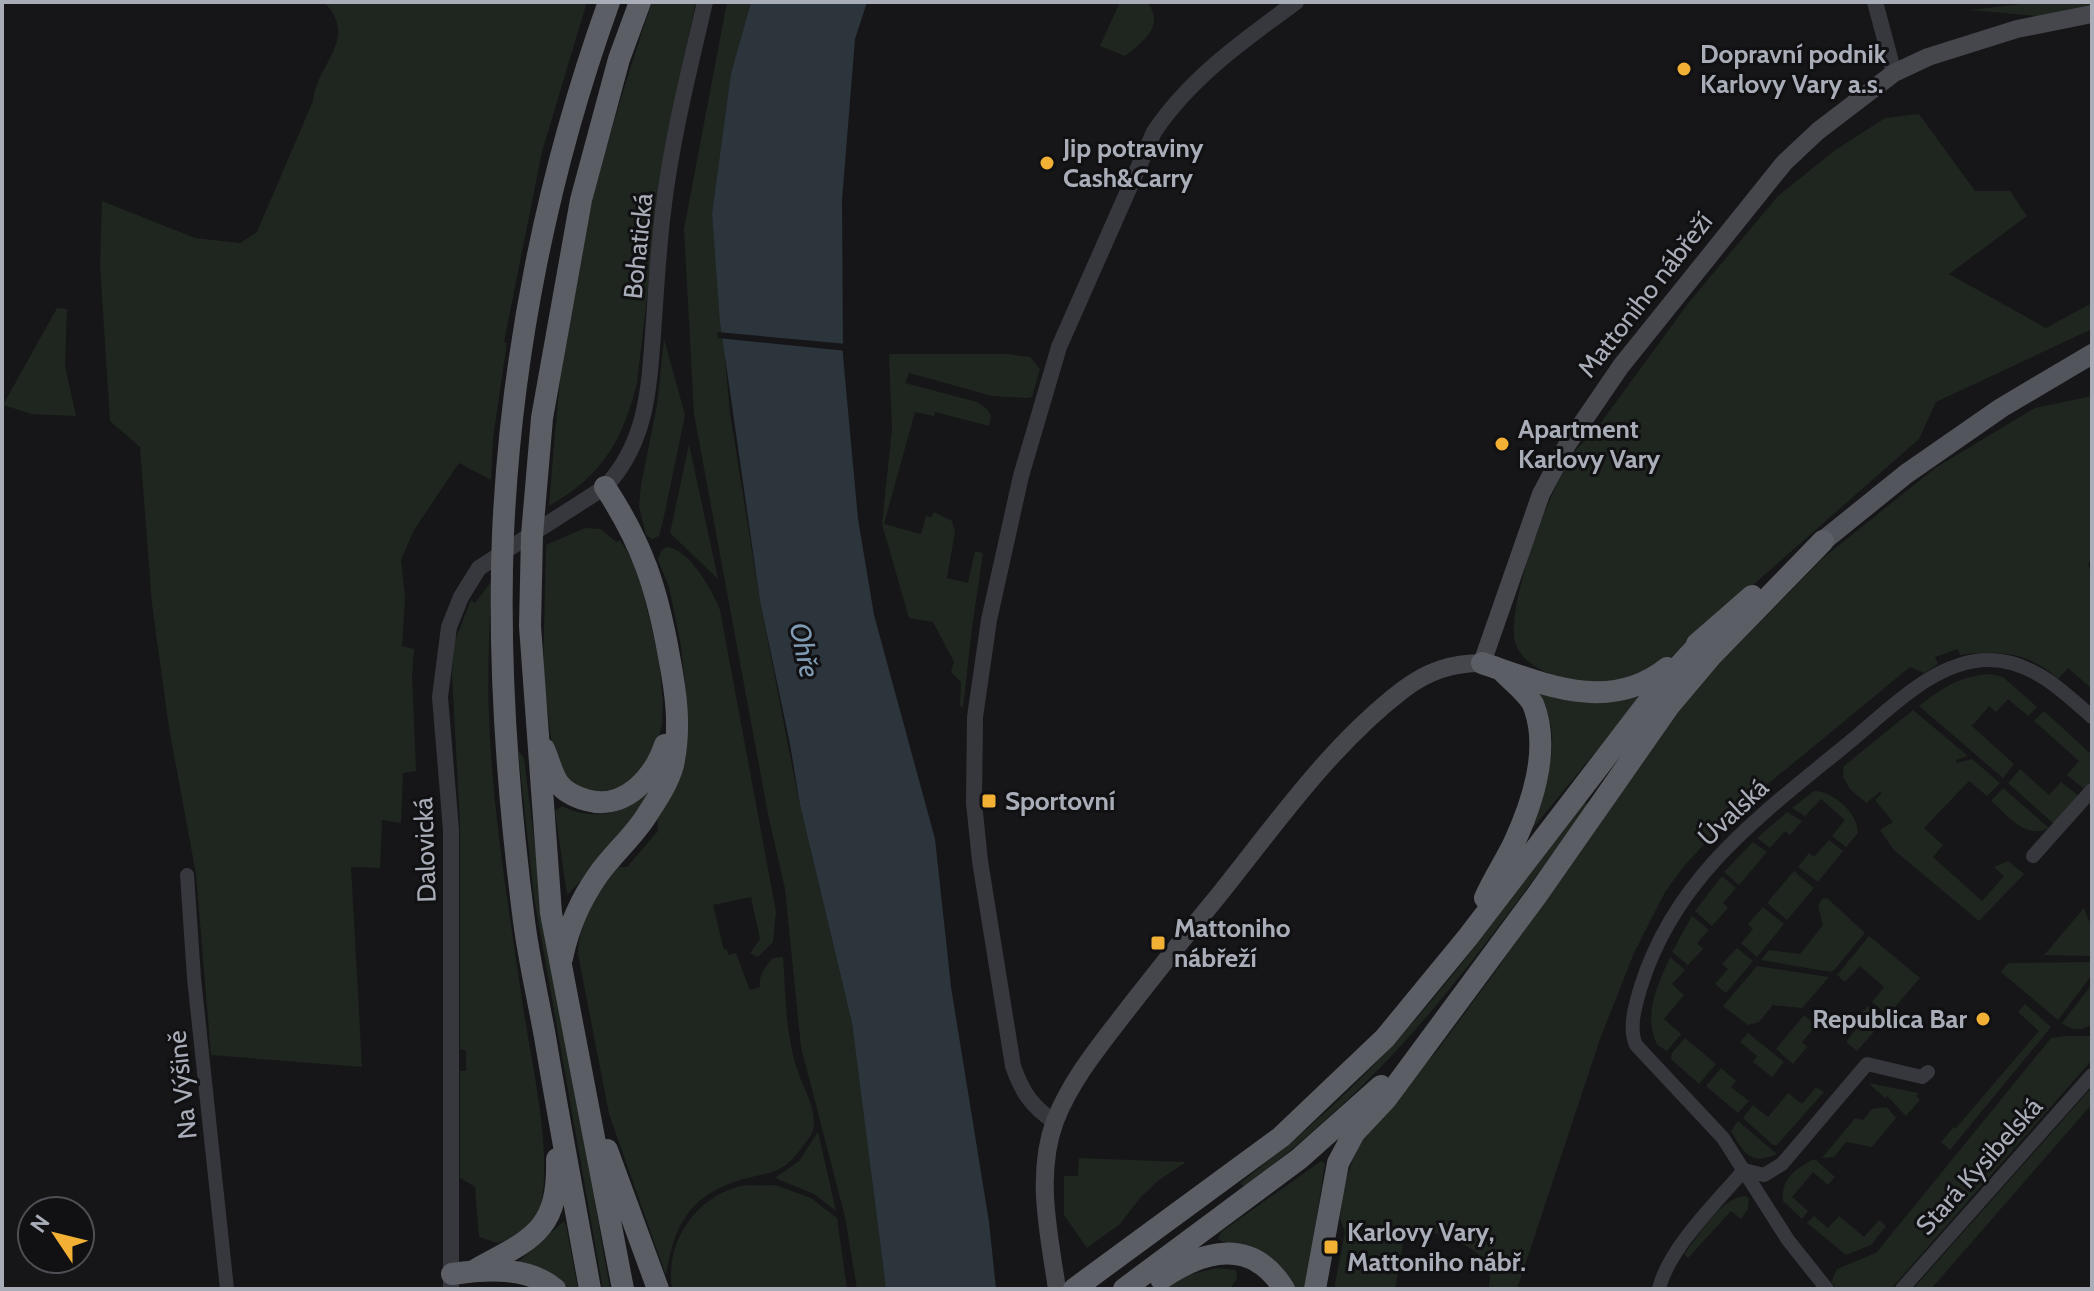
<svg xmlns="http://www.w3.org/2000/svg" width="2094" height="1291" viewBox="0 0 2094 1291" font-family="Cabin,sans-serif">
<style>
.green{fill:#1e261f}
.water{fill:#2c353c}
.pier{fill:#161618}
.lines{fill:none;stroke-linecap:round;stroke-linejoin:round}
.minor{stroke:#37383d;stroke-width:14}
.tertiary{stroke:#37383d;stroke-width:16}
.secondary{stroke:#45474d;stroke-width:18}
.primary{stroke:#53555c;stroke-width:20}
.trunk{stroke:#5b5e65;stroke-width:22}
.poi-dot{fill:#f2b134;stroke:#111113;stroke-width:3}
.labels{text-anchor:middle;dominant-baseline:central;stroke-width:6;stroke-linejoin:round;paint-order:stroke}
.poi-label{font-size:26px;font-weight:bold;fill:#a8adb8;stroke:#111113;text-anchor:start}
.street-label{font-size:26px;fill:#a8adb8;stroke:#111113}
.water-label{font-size:28px;font-style:italic;fill:#7f9bb3;stroke:#111113}
</style>
<rect width="100%" height="100%" fill="#161618"/>
<!-- green -->
<path class="green" d="M324,2H587L542,152L504,342L507,343L493,438L491,480L459,463L414,530L401,560L405,598L402,646L414,649L412,675L416,771L403,773L401,823L382,820L380,868L351,867L362,1067L211,1055L196,874L169,728L152,604L140,447L110,421L100,265L102,201L195,238L240,243L257,232L313,101C317,62 360,39 324,2Z
M652,2H696L681,70L661,178L637,383C623,440 602,476 549,506C553,456 557,405 563,355C577,235 614,116 652,2Z
M727,2H751L731,73L712,213L730,413L760,601L799,801L852,1023L886,1289H857L845,1217L801,1047L785,889L768,814L694,414L684,229Z
M1120,2H1147C1166,26 1143,41 1125,56L1100,46Z
M2039,2H2092V7L2038,16L1970,10Z
M1919,114L1975,191H2010L2027,216L1949,274L2046,328L2092,303V329L1936,402L1919,439L1663,664C1648,670 1632,677 1617,682C1588,690 1524,675 1515,642C1506,603 1552,482 1576,450C1581,443 1588,438 1594,432L1690,301L1778,196L1834,151L1885,118Z
M57,308L67,309L65,366L76,416L32,414L3,405Z
M664,339L685,415L663,521L659,536L652,539L646,535L639,506L641,485L657,405Z
M889,354H1007L1030,357L1040,369L1032,397L1027,398L992,396L909,373L905,383L977,402L987,409L991,416L989,426L935,412L934,416L915,412L884,524L921,534L926,516L931,517L934,512L952,521L955,532L947,578L968,583L975,551L983,553L972,628L963,708L960,706L961,682L951,672L954,662L933,622L909,618L882,524L892,429Z
M2092,396V558L2088,564L2092,576V689L2068,668L2058,679C2030,652 1997,650 1960,655L1958,649L1935,657L1938,664L1924,673L1910,667L1734,812L1684,866L1665,892L1634,953L1600,1039L1517,1289H1489C1489,1283 1491,1275 1489,1269C1483,1245 1428,1229 1406,1227L1395,1289H1334L1345,1232L1340,1219L1343,1187L1358,1146L1399,1092L1437,1051L1495,972L1666,727L1703,680L1823,558L1935,468L2035,408Z
M689,444L718,579L670,533Z
M585,528L601,529L616,542L620,540L637,568L659,658L663,705L662,725L657,742L636,776L617,789L591,793L568,782L552,747L543,673L546,545Z
M666,547C689,548 713,591 720,610L776,912L773,942L758,957L750,953L760,939L751,897L713,905L724,950L727,949L728,955L736,953L750,990L760,987C758,975 766,966 773,958L783,957C786,997 785,1039 800,1077C806,1092 817,1113 813,1130C811,1137 804,1144 800,1150C779,1178 766,1171 737,1181C688,1197 673,1228 666,1276L609,1114L578,954C579,920 597,893 618,867H627L658,831L657,818L686,694L681,646L669,587L658,560L661,551Z
M491,582C490,627 487,672 489,716C492,808 508,902 521,993C529,1053 553,1146 541,1204C536,1225 517,1236 498,1243L479,1237L475,1187L460,1178V1071H466V1051L460,1049V824L452,675L454,643L471,600L475,603Z
M1990,674L2003,677L2037,707L2028,716L2008,699L1996,712L1989,706L1972,726L2014,764L2003,778L1919,706C1942,688 1960,676 1990,674Z
M1536,691L1634,695L1639,699L1533,828L1531,827C1540,796 1557,759 1551,726C1548,714 1542,703 1536,691Z
M1913,710L1968,756L1956,760L1957,763L1972,759L2000,783L1987,796L1969,781L1924,828L1943,845L1933,857L1982,901L2004,876L1994,867L2008,861L2024,874L1979,921L1894,850L1880,830L1893,822L1875,800L1882,793L1880,792L1866,803L1850,789L1843,777L1844,766Z
M2044,711L2092,755V781L2084,789L2067,775L2079,761L2034,721Z
M518,750L524,758L541,895L610,1289H603L534,897Z
M2020,769L2049,795L2061,782L2079,796L2054,824L2008,783Z
M654,784H657L601,860L567,895L555,811L562,806C595,823 632,813 654,784Z
M2003,788L2049,828C2025,840 2008,815 1991,801Z
M1814,791C1834,791 1858,814 1858,833L1846,847L1832,836L1845,820L1821,799L1805,816L1792,808Z
M1590,802C1531,883 1473,965 1407,1039C1358,1094 1302,1142 1245,1188L1240,1183C1280,1152 1320,1119 1356,1083C1442,999 1510,898 1584,803Z
M1787,812L1802,821L1790,835L1785,831L1770,848L1757,838Z
M1829,840L1843,851L1818,882L1798,867L1809,853L1814,857Z
M1753,842L1767,852L1739,885L1724,872Z
M1794,871L1814,888L1787,920L1767,903Z
M1722,876L1736,888L1723,903L1728,908L1712,926L1695,911Z
M1827,898L1865,933L1834,970L1831,972L1761,960L1769,950L1800,954L1823,925L1818,906L1822,899Z
M1763,907L1784,924L1757,957L1741,943L1753,929L1748,924Z
M2084,908L2092,928V956L2044,955Z
M1692,916L1709,930L1697,943L1703,949L1688,965L1672,952Z
M1869,936L1920,978L1888,1015L1872,1002L1884,987L1860,966L1845,982L1837,975Z
M1737,948L1753,961L1726,993L1715,984L1728,969L1722,964Z
M1670,957L1685,970L1672,984L1684,995L1664,1019L1681,1034L1667,1051L1657,1045C1643,1013 1657,987 1670,957Z
M2092,962V975L2058,1020L2001,972L2008,963Z
M1757,966L1829,977L1802,1008L1773,1005L1759,1022L1748,1025L1723,1006Z
M2092,984V1024C2083,1031 2071,1031 2062,1023Z
M2025,1004L2051,1027L1950,1150L1941,1142L1954,1127L1956,1128L2039,1031L2018,1012Z
M1868,1006L1885,1019L1857,1051L1846,1042L1858,1027L1853,1023Z
M1804,1015L1816,1026L1802,1042L1807,1047L1793,1064L1776,1049Z
M1748,1033L1784,1062L1772,1077L1753,1062L1757,1056L1740,1042Z
M2067,1036H2092V1060L1891,1289H1837L1831,1282L1837,1269L1876,1253L2051,1038Z
M1685,1038L1716,1064L1699,1084L1671,1059L1672,1053Z
M1721,1068L1736,1081L1731,1087L1749,1101L1738,1113L1706,1086Z
M1868,1083L1918,1093L1916,1096L1920,1100L1906,1116L1887,1096L1885,1098Z
M1816,1087L1824,1092L1777,1145H1773L1743,1118L1753,1105L1768,1117L1788,1093L1802,1104Z
M2092,1087V1104L1931,1289H1913Z
M1887,1107L1896,1118L1872,1147L1846,1142L1834,1157L1822,1158L1855,1118L1863,1120L1872,1109Z
M1738,1121L1777,1154C1749,1166 1744,1152 1731,1131Z
M818,1132L836,1211L814,1194L775,1178L799,1161Z
M1079,1158L1186,1162L1159,1180L1140,1198L1120,1224L1087,1248L1064,1215V1176H1078Z
M1812,1160H1816L1835,1177L1828,1185L1813,1172L1792,1197L1808,1211L1802,1219L1783,1201C1781,1179 1795,1169 1812,1160Z
M1321,1161L1325,1163L1306,1289H1294L1218,1239L1221,1232Z
M775,1185L811,1198L837,1218L847,1289H672C665,1244 693,1200 737,1187C749,1184 763,1186 775,1185Z
M1746,1196L1749,1199L1748,1209L1741,1219L1731,1211L1688,1258L1684,1254C1699,1236 1720,1197 1746,1196Z
M1814,1216L1828,1228L1839,1216L1864,1237L1879,1220L1886,1226L1871,1245L1846,1255L1807,1223Z
M564,1221L566,1225L578,1289H570L554,1277L519,1261Z
M1217,1268L1236,1270L1237,1278L1230,1289H1165L1184,1276Z"/>
<!-- water -->
<path class="water" d="M751,2H867L855,39L842,200L843,356L858,519L874,615L935,839L951,987L989,1222L996,1289H886L852,1023L800,805L790,744L760,601L720,322L712,213L731,73Z"/>
<!-- pier -->
<path class="pier" d="M717,332L847,344V351L718,338Z"/>
<g class="lines">
<!-- minor -->
<path class="minor" d="M2033,856L2092,790
M187,875L194,978L227,1289
M1659,1289C1668,1249 1717,1202 1744,1170L1764,1175L1782,1164L1867,1064L1922,1077L1928,1072
M1827,1289L1788,1240L1723,1138L1636,1045C1628,1027 1636,1003 1641,986C1676,875 1761,815 1846,745C1886,713 1933,660 1989,660C2031,660 2063,691 2092,717
M1902,1289L2092,1075"/>
<!-- tertiary -->
<path class="tertiary" d="M1875,2L1894,73
M1055,1122C1032,1107 1022,1092 1013,1066L980,861L974,803L975,717L989,620L1021,476L1059,347L1154,132C1190,78 1244,40 1296,2
M451,1289V830L440,697L449,627L461,597L479,568L605,487C646,444 649,390 653,334C656,293 658,252 663,212C671,142 689,71 705,2"/>
<!-- secondary -->
<path class="secondary" d="M1057,1289C1049,1234 1035,1175 1055,1121C1071,1080 1100,1045 1127,1010C1156,973 1184,937 1214,901C1273,828 1329,746 1404,689C1428,671 1452,663 1482,663L1541,494L1567,445L1621,366L1784,163L1818,131L1894,73L1928,57L2017,29L2092,14"/>
<!-- primary -->
<path class="primary" d="M1823,541L1906,474L2001,408L2092,354"/>
<!-- trunk -->
<path class="trunk" d="M1697,644L1752,596
M1482,663C1544,684 1609,714 1667,668
M544,749C549,760 552,775 559,784C565,792 576,797 586,800C625,811 654,777 665,745
M1485,898C1493,879 1505,862 1514,843C1533,802 1551,748 1533,704C1527,693 1513,682 1503,672
M562,958C568,929 581,899 598,875C612,855 631,839 645,818C655,802 668,784 673,765C681,727 676,693 669,656C657,589 643,545 605,487
M607,1150L658,1289
M475,1270C531,1239 559,1232 557,1159
M452,1274C486,1269 528,1266 555,1289
M1161,1279C1203,1250 1252,1237 1284,1289
M590,1289C575,1205 559,1121 545,1037C538,998 529,960 524,921C508,797 498,659 503,534C511,354 548,171 609,2
M623,1289L551,913L530,626L532,535L542,418L581,200L619,59L640,2
M1074,1289L1281,1137L1385,1038L1468,937L1662,684L1706,637
M1124,1289L1299,1159L1381,1086
M1315,1289L1338,1163L1354,1133L1386,1099L1537,895L1669,706L1712,655L1823,541"/>
</g>
<!-- markers -->
<g class="poi-dot">
<circle cx="1684" cy="69" r="8"/>
<circle cx="1047" cy="163" r="8"/>
<circle cx="1502" cy="444" r="8"/>
<rect x="981" y="793" width="16" height="16" rx="4"/>
<rect x="1150" y="935" width="16" height="16" rx="4"/>
<circle cx="1983" cy="1019" r="8"/>
<rect x="1323" y="1239" width="16" height="16" rx="4"/>
</g>
<g class="labels">
<!-- poi labels -->
<g class="poi-label">
<text x="1700" y="54">Dopravní podnik<tspan x="1700" dy="30">Karlovy Vary a.s.</tspan></text>
<text x="1063" y="148">Jip potraviny<tspan x="1063" dy="30">Cash&amp;Carry</tspan></text>
<text x="1518" y="429">Apartment<tspan x="1518" dy="30">Karlovy Vary</tspan></text>
<text x="1005" y="801">Sportovní</text>
<text x="1174" y="928">Mattoniho<tspan x="1174" dy="30">nábřeží</tspan></text>
<text x="1967" y="1019" text-anchor="end">Republica Bar</text>
<text x="1347" y="1232">Karlovy Vary,<tspan x="1347" dy="30">Mattoniho nábř.</tspan></text>
</g>
<!-- street labels -->
<g class="street-label">
<text transform="translate(638 246) rotate(-84)">Bohatická</text>
<text transform="translate(1645 295) rotate(-52)">Mattoniho nábřeží</text>
<text transform="translate(1733 812) rotate(-43)">Úvalská</text>
<text transform="translate(425 850) rotate(-92)">Dalovická</text>
<text transform="translate(182 1085) rotate(-96)">Na Výšině</text>
<text transform="translate(1979 1166) rotate(-48)">Stará Kysibelská</text>
</g>
<!-- water labels -->
<g class="water-label">
<text transform="translate(805 650) rotate(78)">Ohře</text>
</g>
</g>
<!-- border -->
<rect width="2094" height="1291" fill="none" stroke="#a8adb8" stroke-width="8"/>
<!-- north arrow -->
<g transform="translate(56 1235) rotate(305)"><circle r="38" fill="#111113" stroke="#4d4f55" stroke-width="2"/>
<path d="M0-6L14 30L0 20L-14 30Z" fill="#f2b134"/>
<text y="-12" font-size="22" font-weight="bold" text-anchor="middle" fill="#a8adb8">N</text>
</g>
</svg>
